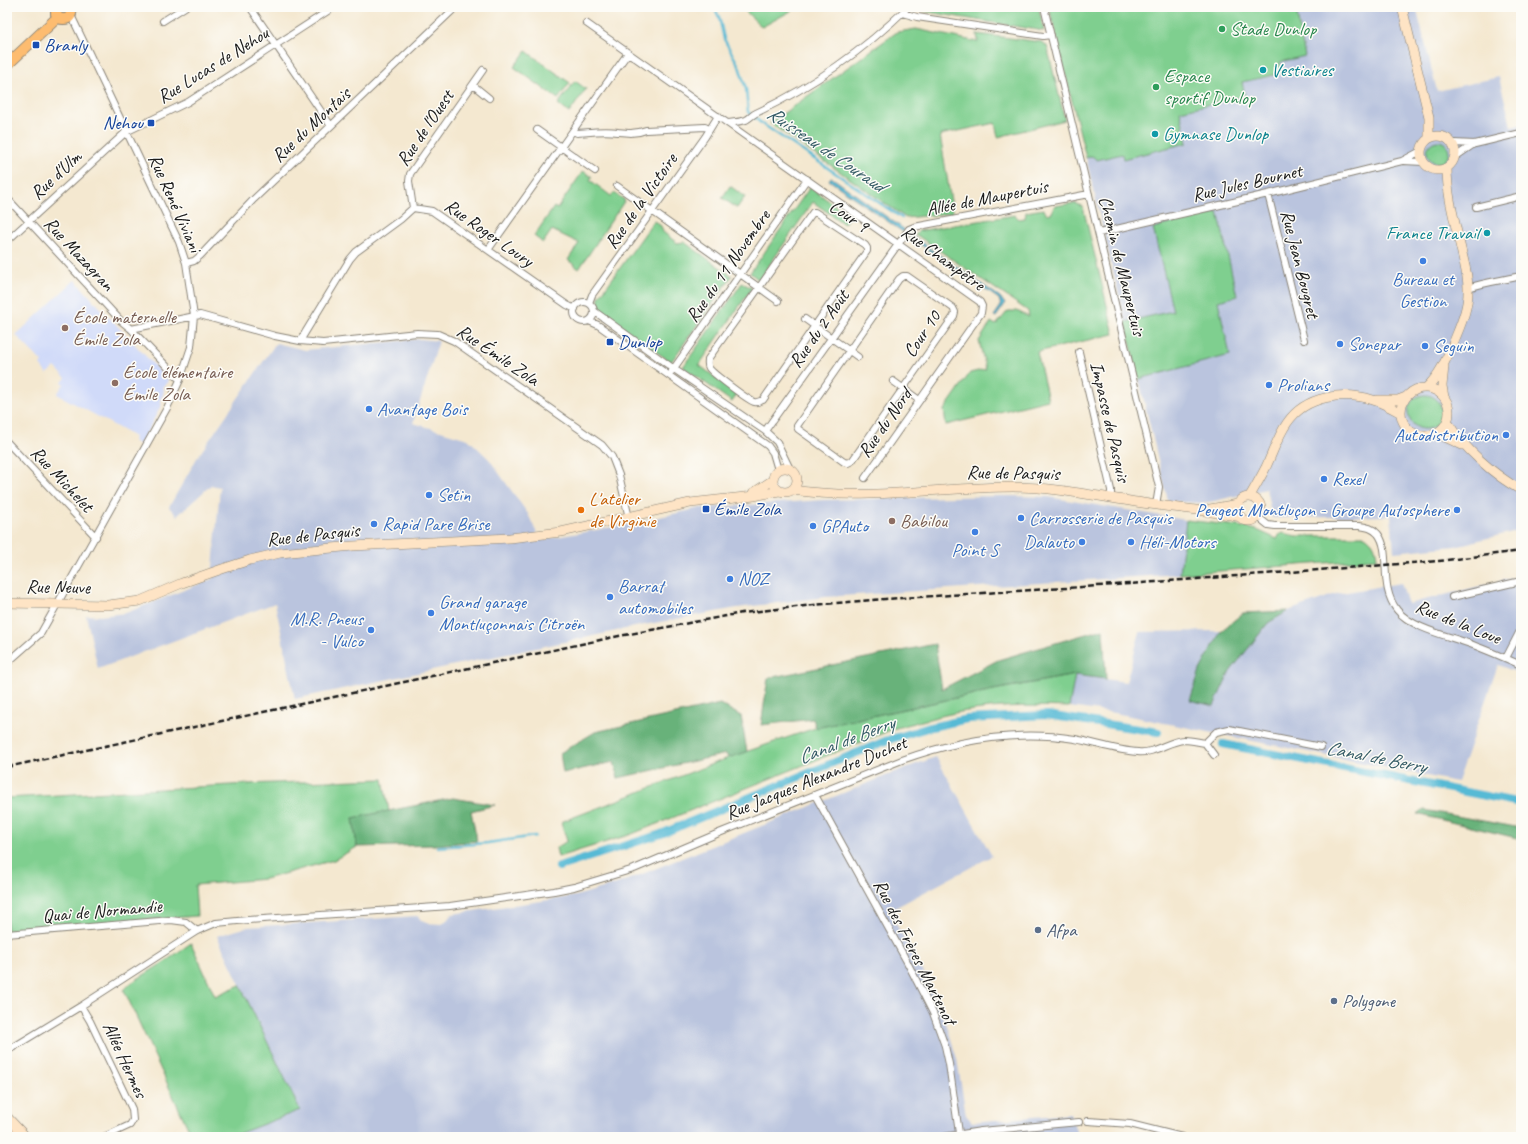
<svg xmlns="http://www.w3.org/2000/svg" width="1528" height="1144" viewBox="0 0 1528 1144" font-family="Caveat,sans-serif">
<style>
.built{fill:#d0daf9}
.industrial{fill:#bac4de}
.green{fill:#7fcf8f;stroke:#4e7656}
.forest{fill:#67b27a;stroke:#42674b}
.water{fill:#57bad5;stroke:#3a6b78}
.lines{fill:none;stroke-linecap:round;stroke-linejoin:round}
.stream{stroke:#57bad5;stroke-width:2.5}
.canal{stroke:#57bad5;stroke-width:8}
.street-casing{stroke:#888276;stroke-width:8}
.secondary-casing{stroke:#888276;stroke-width:10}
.primary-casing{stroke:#888276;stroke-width:12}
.street{stroke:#fff;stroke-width:6}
.secondary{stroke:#fee4c5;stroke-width:9}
.primary{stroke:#fdbc6f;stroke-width:10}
.rail{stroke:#1c1c1c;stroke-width:2.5;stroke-dasharray:6 3;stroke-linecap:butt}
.leisure-dot{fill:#2e9e5b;stroke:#fdfcf7;stroke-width:1.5}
.transit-dot{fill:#1a4fb4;stroke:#fdfcf7;stroke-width:1.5}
.culture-dot{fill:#0f9aa8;stroke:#fdfcf7;stroke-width:1.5}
.shop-dot{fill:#3f7fe0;stroke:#fdfcf7;stroke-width:1.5}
.education-dot{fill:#8d6e63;stroke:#fdfcf7;stroke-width:1.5}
.food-dot{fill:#e8710a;stroke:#fdfcf7;stroke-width:1.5}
.service-dot{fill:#5c6f8a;stroke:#fdfcf7;stroke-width:1.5}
.labels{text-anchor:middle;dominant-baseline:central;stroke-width:3;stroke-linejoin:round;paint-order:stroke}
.leisure-label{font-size:19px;fill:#27864d;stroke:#fdfcf7;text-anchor:start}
.transit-label{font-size:19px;fill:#164399;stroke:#fdfcf7;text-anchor:start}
.street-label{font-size:19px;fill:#1c1c1c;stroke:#fdfcf7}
.culture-label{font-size:19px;fill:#0d838f;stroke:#fdfcf7;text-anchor:start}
.shop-label{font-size:19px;fill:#366cbe;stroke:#fdfcf7;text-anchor:start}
.education-label{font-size:19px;fill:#785e54;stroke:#fdfcf7;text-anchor:start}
.food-label{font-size:19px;fill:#c56008;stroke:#fdfcf7;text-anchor:start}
.service-label{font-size:19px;fill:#4e5e75;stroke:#fdfcf7;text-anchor:start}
.water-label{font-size:20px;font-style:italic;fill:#345b66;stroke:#fdfcf7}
</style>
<rect width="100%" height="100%" fill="#fdfcf7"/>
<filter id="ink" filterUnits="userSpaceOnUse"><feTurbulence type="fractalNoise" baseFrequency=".025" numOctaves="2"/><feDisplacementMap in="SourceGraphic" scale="8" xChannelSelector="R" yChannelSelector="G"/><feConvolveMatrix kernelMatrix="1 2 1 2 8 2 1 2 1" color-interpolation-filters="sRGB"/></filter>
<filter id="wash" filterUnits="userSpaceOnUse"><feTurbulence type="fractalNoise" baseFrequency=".012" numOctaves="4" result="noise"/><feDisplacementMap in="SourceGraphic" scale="16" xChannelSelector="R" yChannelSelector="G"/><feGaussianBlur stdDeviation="0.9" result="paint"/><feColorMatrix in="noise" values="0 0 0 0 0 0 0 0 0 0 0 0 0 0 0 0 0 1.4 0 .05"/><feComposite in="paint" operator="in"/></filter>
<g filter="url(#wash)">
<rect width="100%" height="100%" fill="#f4e8d0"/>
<!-- built -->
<path class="built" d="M75,280L92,299L94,303H96L169,381L162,387L164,389L163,395L160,400L162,404L140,445L133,441L135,437L57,394L64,384L62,382L66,378L55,367L47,374L40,365L42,362L16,335Z"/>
<!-- industrial -->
<path class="industrial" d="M1296,7H1416L1437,91L1499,77L1511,126L1521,124V530L1455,546L1394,552L1391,516L1272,518L1266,489L1214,501L1201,503L1168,501L1086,158L1092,156L1097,160L1122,154L1124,159L1187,143L1180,111L1245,96L1242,82L1283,74L1280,62L1305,56Z
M420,339L439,341L413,423L468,439L489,459L528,514L540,540L624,525L700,508L824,500L1001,496L1048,497L1186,520L1180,574L825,597L737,608L649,624L295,699L275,603L98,669L86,615L100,616L126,613L212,579L220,487L211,485L177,516L169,507L197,458L276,343L305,350Z
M1521,576V674L1498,665L1457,782L1115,713L1069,707L1075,675L1126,682L1140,632L1221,631L1200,670L1190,699L1214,706L1229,673L1268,623L1288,611L1336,594L1401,583L1408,604Z
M936,757L992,856L889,911L929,984L947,1026L957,1059L966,1115L972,1122L1070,1114L1078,1137H230L300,1110L217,936L248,927L418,916L421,920L426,923L441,924L447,920L452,914L576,896L620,883L903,769Z"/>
<!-- green -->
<path class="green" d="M741,7H798L762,27Z
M918,7H1030L1039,8L1044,31L916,10Z
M1049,7H1296L1300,33L1305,56L1280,62L1283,73L1242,82L1245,96L1180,111L1187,143L1123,159L1122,154L1097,160L1092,156L1086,158Z
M916,29L978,42L977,34L1042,42L1047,46L1065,120L998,137L995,123L940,135L953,213L906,218L770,123L897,32Z
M526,51L570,83L558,99L514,67Z
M575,81L586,89L569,113L558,104Z
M1427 152a11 11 0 1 1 22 0a11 11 0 1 1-22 0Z
M583,171L592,177L590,180L611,196L614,193L625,200L579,269L568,260L579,243L552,230L543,243L534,236L554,207L557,209Z
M730,186L745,197L737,208L722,198Z
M810,187L849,216L844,224L813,202L759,280L750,273Z
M1075,203L1083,207L1114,334L1037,352L1048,400L946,425L944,410L970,373L986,369L979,341L991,322L996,325L1008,311H1017L1029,317L1028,311L915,234L918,231L1015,215L1019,219L1025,218L1026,212L1043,209L1047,214L1052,213L1054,206Z
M1218,212L1237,296L1218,301L1230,355L1139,379L1125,322L1173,311L1153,228Z
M654,221L661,226L663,232L677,243L684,242L732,276L671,362L604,315C599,309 598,305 599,297Z
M742,283L752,288L699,365L737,394L732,402L683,367Z
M1408 412a17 17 0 1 1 34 0a17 17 0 1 1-34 0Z
M1186,520L1238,526L1257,530L1277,539L1280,534L1283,533L1296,536H1365C1374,542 1376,548 1377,559L1180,574Z
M1075,675L1069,707C1038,706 1006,705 974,710C948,713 922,721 896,728L632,834L558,857L556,848L567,841L561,822L728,758L815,728L993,690Z
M383,779L389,811L353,818L357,847L334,860L265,879L195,885L197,916L7,931V798L247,784Z
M191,943L215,996L240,985L300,1110L230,1137H192L124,990L131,983L166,961Z"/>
<!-- forest -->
<path class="forest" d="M1288,611L1268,623L1229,673L1214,706L1190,700L1200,670L1221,631L1243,613Z
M1103,629L1106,679L1075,675L993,690L816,728L813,719L761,725L768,678L935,644L942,689L998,660Z
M720,704L741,716L747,752L728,758L726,754L618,778L614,762L563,773L560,753L595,732Z
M453,798L495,805L471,811L477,841L434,845L357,847L353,818Z
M1424,810L1521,828V839L1417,814Z"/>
<!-- water -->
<path class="water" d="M831,177L905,230L903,232L829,180Z
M908,233L1000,297L1005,304L996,317L994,316L1001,306L999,299L907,235Z"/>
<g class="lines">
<!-- stream -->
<path class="stream" d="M714,7L719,17L724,39L739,66L746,89L748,112L761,123L902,218
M437,847L488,843L535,836"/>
<!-- canal -->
<path class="canal" d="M1223,744L1521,803
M559,867L661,834L888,740L927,728L967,719L1047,715L1158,732"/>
</g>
</g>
<g filter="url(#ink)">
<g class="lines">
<defs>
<path id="street" d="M250,7L331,126
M1044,7L1159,487L1156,505
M902,13L917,17L1043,36L1051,35
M163,21L185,7
M586,23L980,302L982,306L981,313L865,478
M473,85L489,98
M728,123C734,122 740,122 746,120C750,118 752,115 756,113C811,87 864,50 908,7
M537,130L595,171
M573,131L577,133C590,132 605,130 618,132C628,133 636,134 646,130L705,127L709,129
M1453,143L1475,144L1521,133
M1455,157L1474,144
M1403,161L1424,162
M617,186L778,301
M1268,194L1304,340
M7,198L121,321L131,329L180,380
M1476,207L1521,196
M413,208L409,181L410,174L483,70
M813,212H815L865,245L867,248V251L763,400C760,401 757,403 754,402C748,400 712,373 709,368C707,365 708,362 708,359Z
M1099,233L1268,194L1402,161L1421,151
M7,241L126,132L188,102L334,7
M488,250L628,53
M186,263L194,261L200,256L254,199L456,7
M903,276H907L953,308L955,312L954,316L852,461L848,463L844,462L798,429L797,426L899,279Z
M1468,288C1485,282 1504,280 1521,276
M574 312a10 10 0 1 1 20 0a10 10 0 1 1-20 0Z
M589,303L592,295L705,137L718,116
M594,311L674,369L765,431L777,442L790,469
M805,319L858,357
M589,321L598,325L768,446L773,453L778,470
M131,329L200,315L275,336L300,341L323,343L417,333L438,334L454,341L602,445L612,457L619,475L629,518
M300,341L350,259L356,252L401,219L413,208L432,211L567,305L575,309
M1079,352L1111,490V498
M672,371L807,179
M893,381L919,400
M765,431L909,229L914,227L1089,194
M7,442L96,537
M1258,517L1268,525L1275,526H1359C1367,527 1373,528 1378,534C1392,552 1378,586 1397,610C1412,629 1450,636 1473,645C1489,651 1505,658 1521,665
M1452,597L1521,581
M1506,658L1521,629
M7,663L41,633L167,408L180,380L191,347L194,316L186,263L179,242L70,13
M1205,743L1216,732L1229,729L1321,747
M815,795L906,960L933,1013L945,1046L949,1064L959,1133
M7,934L171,920L186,922L197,931
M81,1006L90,1021L132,1109L133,1120L130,1125L104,1137
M7,1051L81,1006L197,931L216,923L248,920L450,906L554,891L574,887L634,869L719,833L902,760C957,740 1017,730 1075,739C1096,743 1117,751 1138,752C1155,754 1168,741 1184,740C1191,740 1198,742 1205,743L1214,755
M1088,1121L1130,1124L1182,1137
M943,1137L981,1131L1079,1122"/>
<path id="secondary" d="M1402,7L1429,117V138
M1421 153a17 17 0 1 1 34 0a17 17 0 1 1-34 0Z
M1444,366L1442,386L1444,397
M1426,388C1439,376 1446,360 1453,344C1460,326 1469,308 1468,288C1468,275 1464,262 1461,249C1455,222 1447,196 1447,168
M1401 412a24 24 0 1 1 48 0a24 24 0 1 1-48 0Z
M1377,400H1398L1406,397
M1447,421C1462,447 1495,476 1521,490
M1436,433L1462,445
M773 480a12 12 0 1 1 24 0a12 12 0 1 1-24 0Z
M792,490C866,501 939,487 1013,487C1052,487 1091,495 1130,501C1167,507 1204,510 1241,517
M753,493L773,480
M1250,496C1255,487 1261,477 1266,467C1273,452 1278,436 1287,423C1306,395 1344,391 1373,400C1383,403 1392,408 1401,413
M1237 509a12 12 0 1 1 24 0a12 12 0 1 1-24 0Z
M1210,509L1238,504
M7,603L108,605L140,601L182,583L222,569L250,560L280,553L353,546L510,538L561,532L690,503L754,496L779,491
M7,1117L26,1137"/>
<path id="primary" d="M59,7C46,23 81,23 68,7
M7,65L58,17"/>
</defs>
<!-- street casing -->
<use href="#street" class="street-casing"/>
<!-- secondary casing -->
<use href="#secondary" class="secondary-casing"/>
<!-- primary casing -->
<use href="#primary" class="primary-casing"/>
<!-- street -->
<use href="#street" class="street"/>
<!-- secondary -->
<use href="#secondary" class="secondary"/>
<!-- primary -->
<use href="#primary" class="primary"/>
<!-- rail -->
<path class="rail" d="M7,767L614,637L742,613L814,605L885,599L1115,585L1439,561L1521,551"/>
</g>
</g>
<!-- markers -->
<g class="leisure-dot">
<circle cx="1222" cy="29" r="4"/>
<circle cx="1156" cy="87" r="4"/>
</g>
<g class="transit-dot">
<rect x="32" y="41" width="8" height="8" rx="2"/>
<rect x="147" y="119" width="8" height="8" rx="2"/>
<rect x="606" y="338" width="8" height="8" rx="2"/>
<rect x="702" y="505" width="8" height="8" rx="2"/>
</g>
<g class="culture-dot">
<circle cx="1263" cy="70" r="4"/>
<circle cx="1155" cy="134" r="4"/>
<circle cx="1487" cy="233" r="4"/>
</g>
<g class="shop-dot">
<circle cx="1423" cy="261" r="4"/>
<circle cx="1340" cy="344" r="4"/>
<circle cx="1425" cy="346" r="4"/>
<circle cx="1269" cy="385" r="4"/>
<circle cx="369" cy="409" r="4"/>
<circle cx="1506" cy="435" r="4"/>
<circle cx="1324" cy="479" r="4"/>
<circle cx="429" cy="495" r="4"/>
<circle cx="1457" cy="510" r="4"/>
<circle cx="1021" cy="518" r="4"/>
<circle cx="374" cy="524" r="4"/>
<circle cx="813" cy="526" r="4"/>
<circle cx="975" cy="532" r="4"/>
<circle cx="1082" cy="542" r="4"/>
<circle cx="1131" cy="542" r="4"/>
<circle cx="730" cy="579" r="4"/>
<circle cx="610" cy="597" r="4"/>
<circle cx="431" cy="613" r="4"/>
<circle cx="371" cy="630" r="4"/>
</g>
<g class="education-dot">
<circle cx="65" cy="328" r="4"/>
<circle cx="115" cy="383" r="4"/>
<circle cx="892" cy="521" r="4"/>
</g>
<circle class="food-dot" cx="581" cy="510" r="4"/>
<g class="service-dot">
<circle cx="1038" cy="930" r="4"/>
<circle cx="1334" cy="1001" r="4"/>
</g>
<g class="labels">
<!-- leisure labels -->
<g class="leisure-label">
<text x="1230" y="29">Stade Dunlop</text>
<text x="1164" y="76">Espace<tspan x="1164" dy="22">sportif Dunlop</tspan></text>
</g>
<!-- transit labels -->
<g class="transit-label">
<text x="44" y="45">Branly</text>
<text x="143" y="123" text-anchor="end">Nehou</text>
<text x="618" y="342">Dunlop</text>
<text x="714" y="509">Émile Zola</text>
</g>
<!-- street labels -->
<g class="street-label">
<text transform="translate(213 65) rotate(-32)">Rue Lucas de Nehou</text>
<text transform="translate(311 125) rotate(-43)">Rue du Montais</text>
<text transform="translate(425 128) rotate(-56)">Rue de l'Ouest</text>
<text transform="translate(56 175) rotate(-43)">Rue d'Ulm</text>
<text transform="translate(1247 183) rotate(-13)">Rue Jules Bournet</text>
<text transform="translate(987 198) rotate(-11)">Allée de Maupertuis</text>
<text transform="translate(641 201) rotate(-55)">Rue de la Victoire</text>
<text transform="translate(175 203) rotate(66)">Rue René Viviani</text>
<text transform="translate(849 216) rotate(34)">Cour 9</text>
<text transform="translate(489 233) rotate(35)">Rue Roger Loury</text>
<text transform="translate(79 254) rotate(47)">Rue Mazagran</text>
<text transform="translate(943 258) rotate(36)">Rue Champêtre</text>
<text transform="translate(1300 264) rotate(76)">Rue Jean Bougret</text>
<text transform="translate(728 266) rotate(-55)">Rue du 11 Novembre</text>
<text transform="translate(1122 266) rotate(76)">Chemin de Maupertuis</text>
<text transform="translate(819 329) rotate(-55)">Rue du 2 Août</text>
<text transform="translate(922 334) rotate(-56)">Cour 10</text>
<text transform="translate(498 355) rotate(34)">Rue Émile Zola</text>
<text transform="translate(1110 422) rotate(77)">Impasse de Pasquis</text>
<text transform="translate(885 423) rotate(-55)">Rue du Nord</text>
<text transform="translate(1013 473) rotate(1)">Rue de Pasquis</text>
<text transform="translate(62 479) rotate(47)">Rue Michelet</text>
<text transform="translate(313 535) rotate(-6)">Rue de Pasquis</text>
<text transform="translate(58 587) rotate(1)">Rue Neuve</text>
<text transform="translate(1458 622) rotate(22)">Rue de la Loue</text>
<text transform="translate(816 778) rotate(-22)">Rue Jacques Alexandre Duchet</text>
<text transform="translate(102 911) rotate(-5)">Quai de Normandie</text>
<text transform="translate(915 952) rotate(63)">Rue des Frères Martenot</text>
<text transform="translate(125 1060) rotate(65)">Allée Hermes</text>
</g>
<!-- culture labels -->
<g class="culture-label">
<text x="1271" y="70">Vestiaires</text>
<text x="1163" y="134">Gymnase Dunlop</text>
<text x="1479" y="233" text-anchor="end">France Travail</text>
</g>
<!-- shop labels -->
<g class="shop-label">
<text x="1423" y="279" text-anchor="middle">Bureau et<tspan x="1423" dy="22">Gestion</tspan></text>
<text x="1348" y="344">Sonepar</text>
<text x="1433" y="346">Seguin</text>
<text x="1277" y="385">Prolians</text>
<text x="377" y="409">Avantage Bois</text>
<text x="1498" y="435" text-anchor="end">Autodistribution</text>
<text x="1332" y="479">Rexel</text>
<text x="437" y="495">Setin</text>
<text x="1449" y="510" text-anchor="end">Peugeot Montluçon - Groupe Autosphere</text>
<text x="1029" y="518">Carrosserie de Pasquis</text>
<text x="382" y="524">Rapid Pare Brise</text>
<text x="821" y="526">GPAuto</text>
<text x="1074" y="542" text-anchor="end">Dalauto</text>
<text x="1139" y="542">Héli-Motors</text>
<text x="975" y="550" text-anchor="middle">Point S</text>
<text x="738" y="579">NOZ</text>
<text x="618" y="586">Barrat<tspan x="618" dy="22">automobiles</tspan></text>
<text x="439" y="602">Grand garage<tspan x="439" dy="22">Montluçonnais Citroën</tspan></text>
<text x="363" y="619" text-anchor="end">M.R. Pneus<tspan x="363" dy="22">- Vulco</tspan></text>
</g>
<!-- education labels -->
<g class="education-label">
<text x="73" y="317">École maternelle<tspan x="73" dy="22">Émile Zola</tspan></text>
<text x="123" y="372">École élémentaire<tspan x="123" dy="22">Émile Zola</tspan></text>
<text x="900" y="521">Babilou</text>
</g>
<!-- food labels -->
<g class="food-label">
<text x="589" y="499">L'atelier<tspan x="589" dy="22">de Virginie</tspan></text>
</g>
<!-- service labels -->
<g class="service-label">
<text x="1046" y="930">Afpa</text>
<text x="1342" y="1001">Polygone</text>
</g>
<!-- water labels -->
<g class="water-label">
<text transform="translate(826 149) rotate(34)">Ruisseau de Couraud</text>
<text transform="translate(846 740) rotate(-21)">Canal de Berry</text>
<text transform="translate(1376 757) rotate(11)">Canal de Berry</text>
</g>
</g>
<!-- margin -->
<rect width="1528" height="1144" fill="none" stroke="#fdfcf7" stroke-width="24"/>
</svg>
